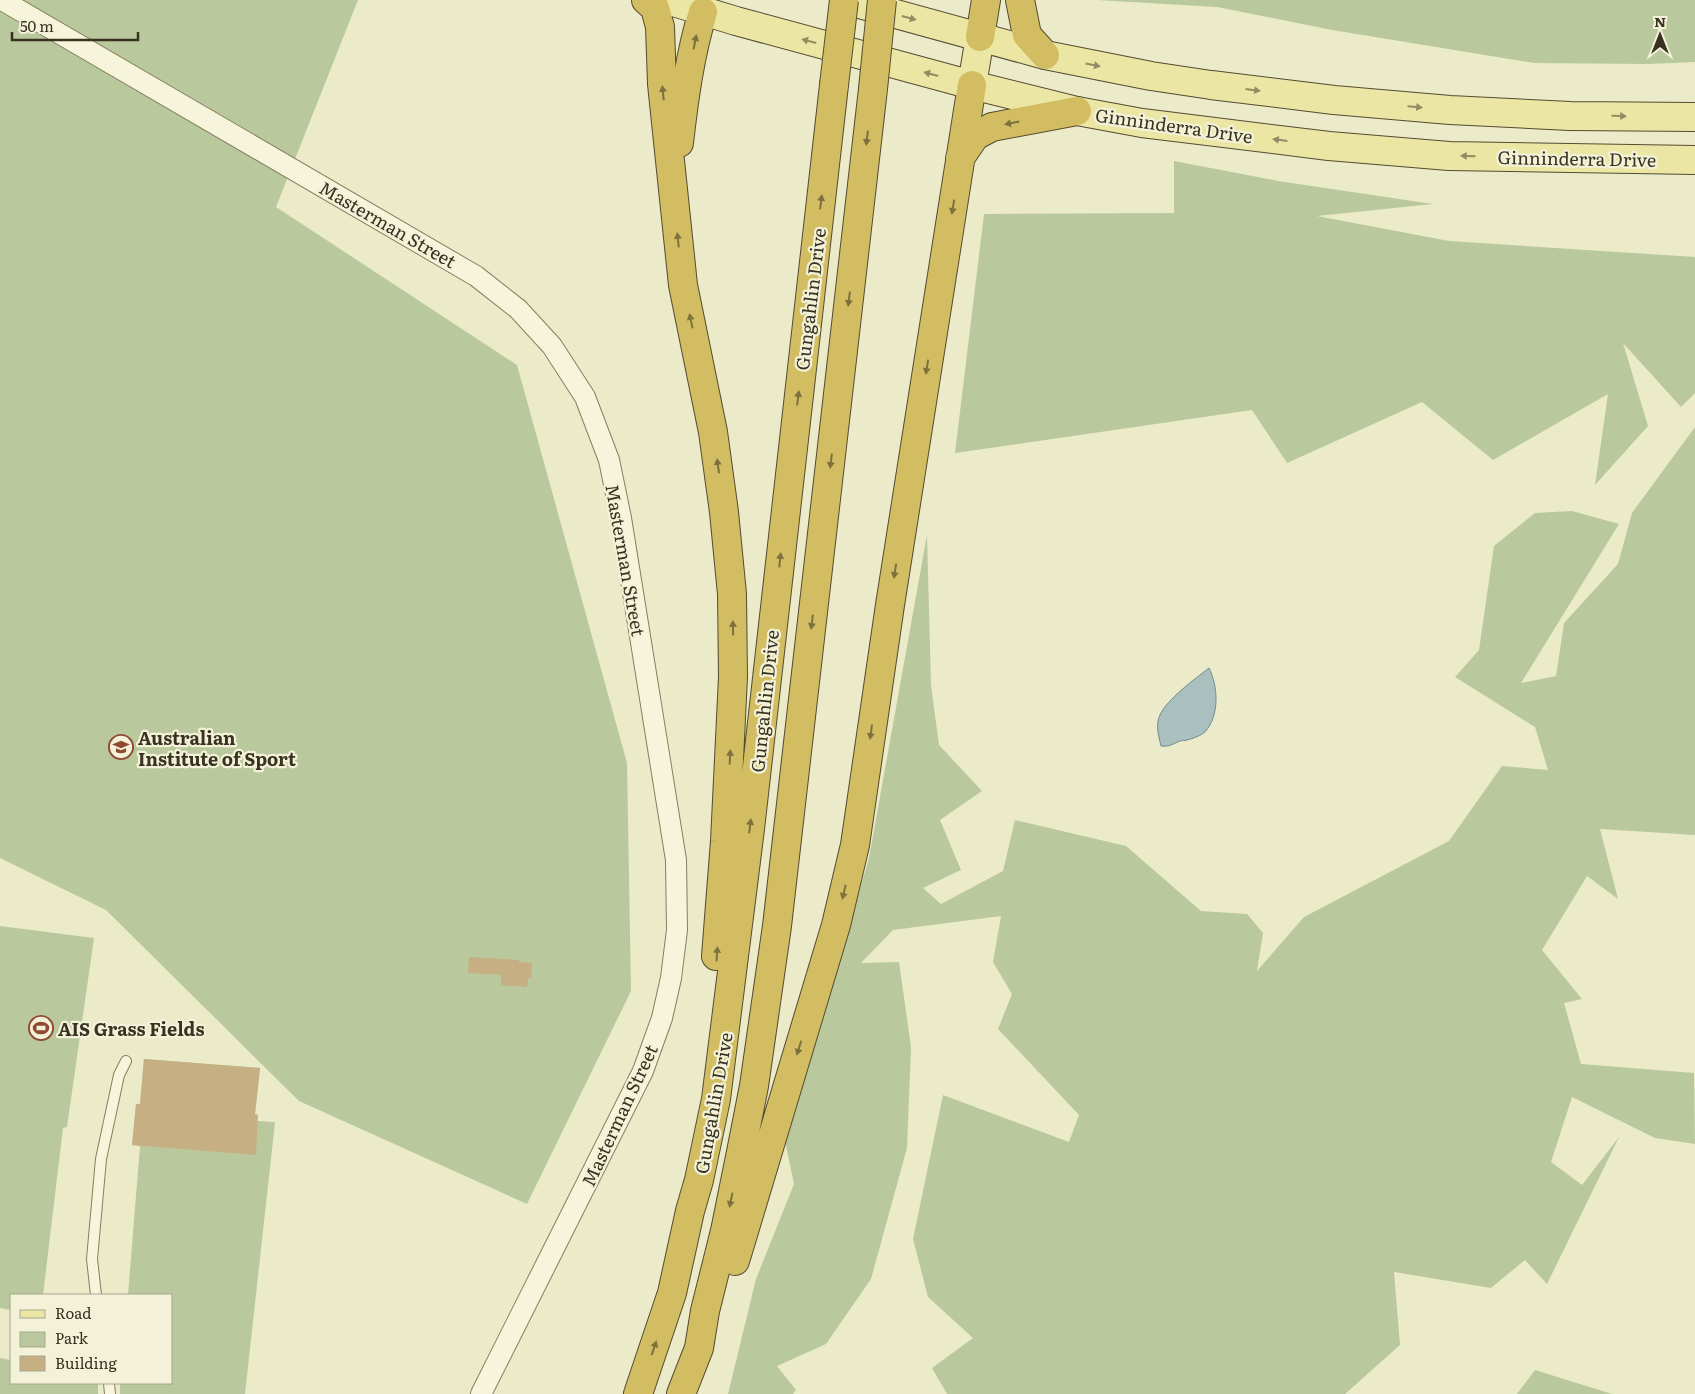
<svg xmlns="http://www.w3.org/2000/svg" width="1695" height="1394" viewBox="0 0 1695 1394" font-family="Literata,serif">
<style>
.green{fill:#b9c99d}
.water{fill:#a9c0bf;stroke:#708e8e}
.building{fill:#c6af82}
.lines{fill:none;stroke-linecap:round;stroke-linejoin:round}
.service-casing{stroke:#867e5f;stroke-width:12}
.minor-casing{stroke:#867e5f;stroke-width:22}
.primary-casing{stroke:#544b32;stroke-width:30}
.motorway-casing{stroke:#544b32;stroke-width:30}
.service{stroke:#f6f5dc;stroke-width:10}
.minor{stroke:#f6f5dc;stroke-width:20}
.primary{stroke:#ebe6a4;stroke-width:28}
.motorway{stroke:#d2bd62;stroke-width:28}
.motorway-bridge-casing{stroke:#544b32;stroke-width:30;stroke-linecap:butt}
.motorway-bridge{stroke:#d2bd62;stroke-width:28}
.oneway{fill:#928c62}
.oneway2{fill:#7d713e}
.labels{text-anchor:middle;dominant-baseline:central;stroke-width:4.5;stroke-linejoin:round;paint-order:stroke}
.street-label{font-size:18px;fill:#383221;stroke:#f3f2d8}
.poi-label{font-size:18px;font-weight:bold;fill:#383221;stroke:#f3f2d8;text-anchor:start}
</style>
<rect width="100%" height="100%" fill="#ebeac9"/>
<!-- green -->
<path class="green" d="M0,0H358L276,207L517,365L627,763L631,991L527,1204L299,1101L106,910L0,858Z
M1097,0H1695V62L1648,64L1534,63L1332,30L1217,7Z
M1174,161L1278,181L1433,204L1317,216L1449,241L1695,257V393L1681,407L1623,343L1648,426L1595,485L1608,394L1493,460L1422,402L1287,463L1252,410L955,453L984,214L1174,213Z
M1695,427V835L1600,829L1618,899L1587,876L1542,950L1582,999L1564,1003L1581,1064L1694,1073L1695,1144L1655,1138L1572,1097L1551,1162L1582,1185L1619,1137L1547,1284L1525,1260L1491,1288L1394,1272L1400,1345L1345,1394H947L932,1368L973,1338L928,1297L913,1239L943,1095L1069,1142L1079,1115L998,1029L1012,994L993,962L1001,916L893,930L861,963L899,962L911,1047L907,1148L871,1279L826,1344L777,1366L796,1390L793,1394H728L756,1279L794,1184L785,1141L869,858L927,535L931,685L939,745L982,791L940,820L961,870L923,888L941,904L1003,871L1015,820L1126,846L1201,911L1247,914L1263,933L1257,971L1304,917L1449,841L1502,766L1548,770L1535,727L1455,677L1479,650L1494,546L1535,513L1572,511L1619,524L1521,683L1556,676L1564,623L1618,564L1632,513Z
M0,926L94,938L67,1127L63,1128L43,1295H11V1310L0,1308Z
M144,1059L260,1068L255,1114L258,1115L257,1121L275,1122L245,1394H120V1383H171V1295H128L140,1146L132,1145L136,1104H140Z
M0,1358L11,1360V1383H98V1394H0Z
M1535,1370L1612,1394H1517Z"/>
<!-- water -->
<path class="water" d="M1209,668C1218,686 1220,715 1205,732C1202,735 1192,739 1187,740C1185,741 1182,740 1180,741C1172,744 1170,747 1161,746C1159,737 1155,725 1160,715C1167,699 1195,679 1209,668Z"/>
<!-- building -->
<path class="building" d="M469,957L519,960V962L532,963L531,979L528,978L527,987L501,985V975L468,973Z
M144,1059L260,1068L255,1114L258,1115L256,1155L132,1145L136,1104H140Z"/>
<g class="lines">
<defs>
<path id="service" d="M96,1295L92,1259L101,1159L119,1075L126,1061
M109,1383L110,1394"/>
<path id="minor" d="M2,0L476,276L518,309L552,346L585,397L609,460L621,518L676,860L677,930L671,978L662,1018L643,1071L481,1394"/>
<path id="primary" d="M667,0L736,21L972,85L1077,111L1142,123L1329,146L1449,156L1695,160
M845,0L1045,55L1151,76L1211,85L1334,100L1450,110L1570,116L1695,117
M972,85L980,37"/>
<path id="motorway" d="M646,0L655,8L660,27L662,84L683,285L713,432L724,512L732,594L733,677L725,841L716,956
M1020,0L1027,35L1045,55
M980,37L986,0
M679,143C684,99 690,54 703,12
M960,158L975,136L992,127L1077,111
M735,1261L836,925L855,845L890,605L972,85
M638,1394L672,1293L690,1211L699,1180L716,1099L750,829L834,85
M681,1394L699,1348L705,1311L725,1231L741,1152L754,1086L777,926L873,89"/>
</defs>
<!-- service casing -->
<use href="#service" class="service-casing"/>
<!-- minor casing -->
<use href="#minor" class="minor-casing"/>
<!-- primary casing -->
<use href="#primary" class="primary-casing"/>
<!-- motorway casing -->
<use href="#motorway" class="motorway-casing"/>
<!-- service -->
<use href="#service" class="service"/>
<!-- minor -->
<use href="#minor" class="minor"/>
<!-- primary -->
<use href="#primary" class="primary"/>
<!-- motorway -->
<use href="#motorway" class="motorway"/>
<defs>
<path id="motorway-bridge" d="M834,85L844,0
M873,89L882,0"/>
</defs>
<!-- motorway-bridge casing -->
<use href="#motorway-bridge" class="motorway-bridge-casing"/>
<!-- motorway-bridge -->
<use href="#motorway-bridge" class="motorway-bridge"/>
</g>
<!-- one-way arrows -->
<defs><path id="oneway-solid" d="M-6-.8H1V-3.2L6.5 0L1 3.2V.8H-6Z" transform="scale(1.25)"/></defs>
<g class="oneway">
<use href="#oneway-solid" transform="translate(909 18) rotate(15)"/>
<use href="#oneway-solid" transform="translate(809 41) rotate(-165)"/>
<use href="#oneway-solid" transform="translate(1093 65) rotate(11)"/>
<use href="#oneway-solid" transform="translate(931 74) rotate(-165)"/>
<use href="#oneway-solid" transform="translate(1253 90) rotate(7)"/>
<use href="#oneway-solid" transform="translate(1415 107) rotate(5)"/>
<use href="#oneway-solid" transform="translate(1619 116) rotate(1)"/>
<use href="#oneway-solid" transform="translate(1280 140) rotate(-173)"/>
<use href="#oneway-solid" transform="translate(1468 156) rotate(-179)"/>
</g>
<g class="oneway2">
<use href="#oneway-solid" transform="translate(695 42) rotate(-79)"/>
<use href="#oneway-solid" transform="translate(663 93) rotate(-96)"/>
<use href="#oneway-solid" transform="translate(1012 123) rotate(169)"/>
<use href="#oneway-solid" transform="translate(867 138) rotate(97)"/>
<use href="#oneway-solid" transform="translate(821 202) rotate(-83)"/>
<use href="#oneway-solid" transform="translate(953 207) rotate(99)"/>
<use href="#oneway-solid" transform="translate(678 240) rotate(-96)"/>
<use href="#oneway-solid" transform="translate(849 299) rotate(97)"/>
<use href="#oneway-solid" transform="translate(691 321) rotate(-102)"/>
<use href="#oneway-solid" transform="translate(927 367) rotate(99)"/>
<use href="#oneway-solid" transform="translate(798 398) rotate(-83)"/>
<use href="#oneway-solid" transform="translate(831 461) rotate(97)"/>
<use href="#oneway-solid" transform="translate(718 466) rotate(-98)"/>
<use href="#oneway-solid" transform="translate(780 560) rotate(-84)"/>
<use href="#oneway-solid" transform="translate(895 571) rotate(99)"/>
<use href="#oneway-solid" transform="translate(812 622) rotate(97)"/>
<use href="#oneway-solid" transform="translate(733 628) rotate(-91)"/>
<use href="#oneway-solid" transform="translate(871 732) rotate(98)"/>
<use href="#oneway-solid" transform="translate(730 757) rotate(-87)"/>
<use href="#oneway-solid" transform="translate(750 826) rotate(-83)"/>
<use href="#oneway-solid" transform="translate(844 892) rotate(103)"/>
<use href="#oneway-solid" transform="translate(717 954) rotate(-86)"/>
<use href="#oneway-solid" transform="translate(799 1048) rotate(107)"/>
<use href="#oneway-solid" transform="translate(731 1200) rotate(102)"/>
<use href="#oneway-solid" transform="translate(654 1348) rotate(-71)"/>
</g>
<!-- icons -->
<defs>
<symbol id="university-ring" viewBox="-11 -11 22 22"><circle r="9.5" fill="#f3f2d8" stroke="#904a34" stroke-width="1.5"/><path d="M0-5L7-2L0 1L-7-2ZM-4 1L0 2.5L4 1V4Q0 6-4 4Z" fill="#904a34"/></symbol>
<symbol id="stadium-ring" viewBox="-11 -11 22 22"><circle r="9.5" fill="#f3f2d8" stroke="#904a34" stroke-width="1.5"/><path d="M0-5a6.5 5 0 1 0 0 10a6.5 5 0 1 0 0-10ZM-3.5-1.8h7v3.6h-7Z" fill="#904a34"/></symbol>
</defs>
<g fill-rule="evenodd">
<use href="#university-ring" x="107" y="733" width="28" height="28"/>
<use href="#stadium-ring" x="27" y="1014" width="28" height="28"/>
</g>
<g class="labels">
<!-- street labels -->
<g class="street-label">
<text transform="translate(1174 125) rotate(8)">Ginninderra Drive</text>
<text transform="translate(1577 158) rotate(1)">Ginninderra Drive</text>
<text transform="translate(388 224) rotate(30)">Masterman Street</text>
<text transform="translate(810 299) rotate(-83)">Gungahlin Drive</text>
<text transform="translate(626 560) rotate(80)">Masterman Street</text>
<text transform="translate(764 701) rotate(-84)">Gungahlin Drive</text>
<text transform="translate(713 1103) rotate(-80)">Gungahlin Drive</text>
<text transform="translate(619 1115) rotate(-65)">Masterman Street</text>
</g>
<!-- poi labels -->
<g class="poi-label">
<text x="138" y="737">Australian<tspan x="138" dy="21">Institute of Sport</tspan></text>
<text x="58" y="1028">AIS Grass Fields</text>
</g>
</g>
<!-- legend -->
<rect x="10" y="1294" width="162" height="90" fill="#f3f2d8" stroke="#a8a58f"/>
<rect x="20" y="1310" width="25" height="8" fill="#ebe6a4" stroke="#a8a58f"/>
<text x="55" y="1319" font-size="15" fill="#383221">Road</text>
<rect x="20" y="1332" width="25" height="15" fill="#b9c99d" stroke="#a8a58f"/>
<text x="55" y="1344" font-size="15" fill="#383221">Park</text>
<rect x="20" y="1356" width="25" height="15" fill="#c6af82" stroke="#a8a58f"/>
<text x="55" y="1369" font-size="15" fill="#383221">Building</text>
<!-- north arrow -->
<g transform="translate(1660 35)" stroke="#f3f2d8" stroke-width="4" paint-order="stroke">
<path d="M0-4L9 19L0 12L-9 19Z" fill="#383221"/>
<text y="-8" font-size="14" font-weight="bold" text-anchor="middle" fill="#383221">N</text>
</g>
<!-- scale -->
<path d="M12 32v8h126v-8" fill="none" stroke="#383221" stroke-width="2.5"/>
<text x="20" y="32" font-size="15" fill="#383221" stroke="#f3f2d8" stroke-width="4" paint-order="stroke">50 m</text>
</svg>
